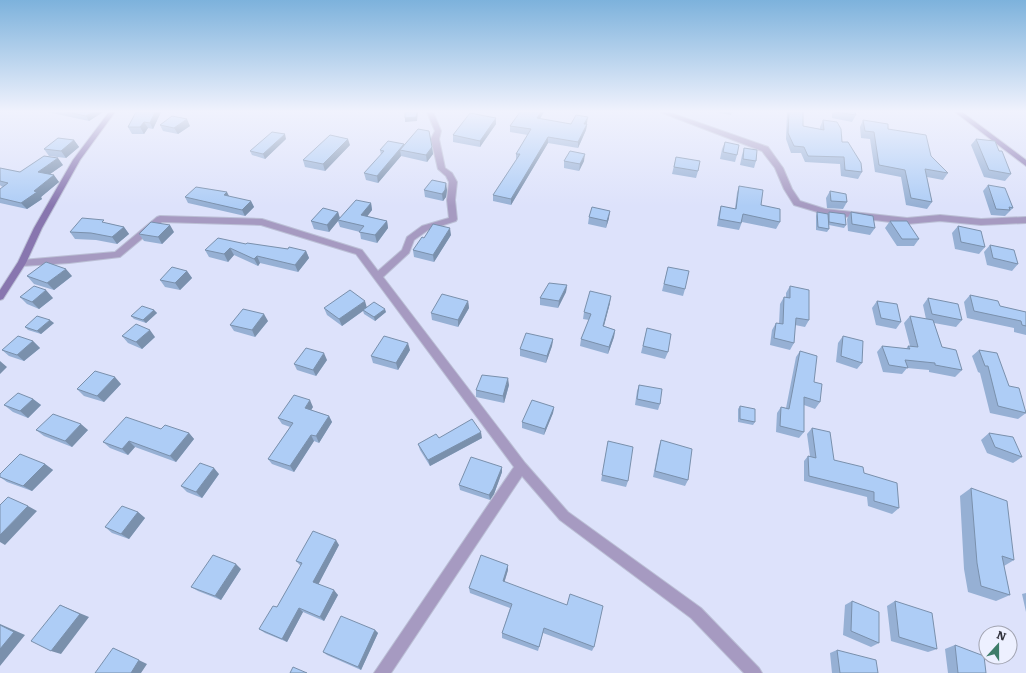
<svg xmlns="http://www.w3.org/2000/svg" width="1026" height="673" viewBox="0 0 1026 673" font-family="Literata,serif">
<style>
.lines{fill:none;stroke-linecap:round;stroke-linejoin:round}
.minor-casing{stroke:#bbbfd5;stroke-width:2}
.secondary-casing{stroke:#bbbfd5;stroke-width:2}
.minor{fill:#a69ac1;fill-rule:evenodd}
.secondary{fill:#8876af;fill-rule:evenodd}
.wall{fill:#96b0d4}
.shaded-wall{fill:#7a90ac}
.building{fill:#aecdf6;stroke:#7a90ac}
</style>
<rect width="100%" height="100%" fill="#dde2fb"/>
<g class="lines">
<defs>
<path id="minor" d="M427,112H433L441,131L439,139L445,168L452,173L457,182L455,200L457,219L456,221L428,230L414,240L409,253L383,277L525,463L568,512L701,608L759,668L762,673H744L691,618L560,520L522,476L391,673H374L514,467L356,254L261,225L162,222L120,257L69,263L22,266L18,263L22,260L115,252L157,217L160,216L262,219L362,250L378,271L402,250L407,237L422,226L449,218L447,200L449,182L446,176L438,169L431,139L435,131Z
M660,112H668L768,147L783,168L792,189L800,201L825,209L907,218L940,215L981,219L1026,217V223L981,225L940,221L907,224L824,214L794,205L784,189L775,168L762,151Z"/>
<path id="secondary" d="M109,112H115L80,160L42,228L26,263L3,299L0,300V290L18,262L34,228L73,160Z
M955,112H962L1026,160V166Z"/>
</defs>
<!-- minor casing -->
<use href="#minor" class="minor-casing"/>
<!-- secondary casing -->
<use href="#secondary" class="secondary-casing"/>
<!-- minor -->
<use href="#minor" class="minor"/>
<!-- secondary -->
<use href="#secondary" class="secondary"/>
</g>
<!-- wall -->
<path class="wall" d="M47,112H103L89,121Z
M136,112H161L153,129L148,128L144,134H132L128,127Z
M719,112H732L731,115L719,113Z
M787,112H803V126L820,129V127L823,120L842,142L862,172L858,179L841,176L840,164L805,162L801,153H791L786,139Z
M832,112H855L856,115L852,122L832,118Z
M496,118V124L480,147L453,142V135Z
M540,119L571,124L587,123L586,124H587L586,130L578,148L548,143L511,205L493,201V195L516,160V154L528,135L510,132V126Z
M863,120L888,129L931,156L948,173L943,180L927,177L932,202L927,209L906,205L901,177L875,172L870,139L861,138L860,127Z
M160,125L190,126L178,134L163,131Z
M286,139L265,159L252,155L250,151Z
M976,139L999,151L1011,174L1005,181L984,177L971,145Z
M74,140L79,147L66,158L49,156L44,149Z
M725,142L737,155L735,162L720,159L722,149Z
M404,144L432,147L433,154L427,162L401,156L378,183L366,180L364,173L381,155L380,150Z
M350,145L325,171L305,167L303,160Z
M744,148L756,161L754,168L740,165L742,155Z
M676,157L698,171L696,178L672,174Z
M564,161H584L579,171L564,168Z
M63,165L50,174L59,182L41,197L42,199L27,209L0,203V189L3,187L1,186L0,185V168L20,172Z
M988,185L1013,208L1005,216L991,215L983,191Z
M739,186L780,222L776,229L742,222L739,230L717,226L719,213L721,206L735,209L737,193Z
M424,190H447L446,197L443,201L425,197Z
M830,191L847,202L843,209L827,208L826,198Z
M185,197H229L251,201L254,207L245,216L188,203Z
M371,203L372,210L367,216L387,221L388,228L377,243L361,239L360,232L340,227L338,221L329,232L314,229L311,221L338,212L340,218Z
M817,212L828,214L829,212L846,225L844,228L829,225V229L827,232L816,230V216Z
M851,212L875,228L870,235L848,231L847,219Z
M589,217L609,218L606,228L588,224Z
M890,221L919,239L914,246H897L885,228Z
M106,223L124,227L129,234L117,244L96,240L75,239L70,232Z
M958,226L985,247L979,254L955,249L952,233Z
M174,232L162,244L144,241L139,234Z
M451,235L434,262L414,257L413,250L424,238Z
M246,244L306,251L309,258L298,272L260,263L258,266L234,255L228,262L209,257L205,250Z
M990,245L1018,264L1012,271L987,265L984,252Z
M668,267L685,289L683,296L662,291Z
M187,271L192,278L180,290L165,287L160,280Z
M27,276H72L54,290L34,284Z
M567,285L566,292L558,308L540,305V298Z
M790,286L809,320L805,327L795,325L794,343L790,350L770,345L772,330L776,323L779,324L780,304L784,297H786V293Z
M970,295L1000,306L1026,312V335L1014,332V328L967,318L964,302Z
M20,297L53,298L39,309L27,304Z
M928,298L962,320L956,327L934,323L942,347L962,370L955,377L929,372V370L907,368L902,374L883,372L877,352L882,346L906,349L908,346H910L904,323L910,316L926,319L923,305Z
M468,301L469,308L458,327L432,320L431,313Z
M877,301L901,322L896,329L876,325L872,308Z
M610,303L604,326L615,330L614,337L608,354L580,346L581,339L589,320L583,319L584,312Z
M324,308H367L386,312L375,321L364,314L363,311L342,326L327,315Z
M154,310L157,313L146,323L134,319L131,316Z
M268,321L255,337L234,331L230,325Z
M54,323L41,334L28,330L25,327Z
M647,328L668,352L665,359L641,353Z
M122,336L155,337L142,349L128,343Z
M843,336L862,363L857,369L836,362L838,343Z
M553,339L552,346L546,363L520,356V349Z
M33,341L40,348L24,361L9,356L2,350Z
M410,350L398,370L373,363L371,356Z
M979,350L1009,386L1026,413L1018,419L990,413L980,373L978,372L972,356Z
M800,351L814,382L820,402L815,409L804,405V432L799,438L776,432L777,413L781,407L786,408L796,357Z
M327,360L316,376L297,370L294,364Z
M121,384L104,402L84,396L77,389Z
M509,385L504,403L476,397V390Z
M639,385L660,404L658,410L635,405L637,391Z
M33,399L41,405L28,418L13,412L4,405Z
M740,406L755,422L753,425L738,422V409Z
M313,407L311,410L329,416L332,422L319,443L314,441L294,472L272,464L268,459L290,427L282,424L278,418Z
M554,407L553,413L544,435L522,428V422Z
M812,428L834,460L864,473L899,508L892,514L868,506L867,497L804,481V461L808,456H810L807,434Z
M161,429L189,433L194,439L176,462L135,447L128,455L110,448L103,442Z
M36,430H88L72,447L44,436Z
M989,433L1022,457L1013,463L987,453L981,440Z
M439,438H482L430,466L420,450L418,444Z
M661,440L688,480L685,486L653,477L659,446Z
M608,441L628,481L626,487L601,481Z
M45,464L53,470L32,491L7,482L0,477V474Z
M502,467V472L494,494L490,500L460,490L459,485Z
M219,474L202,498L187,492L181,486Z
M971,488L1014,560L1004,566L1010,595L996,601L968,592L964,569L960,496Z
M138,512L145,518L129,539L112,533L105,527Z
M339,545L318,584L338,595L324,621L303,612L287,642L265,633L259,629L277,607L301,566L296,561Z
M508,565V570L504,582L594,647L592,651L543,633L538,651L502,638V633L510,608L470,593L469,588Z
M241,569L221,600L198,591L191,587Z
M1026,593V612L1022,594Z
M852,601L879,643L871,647L843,635L845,605Z
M895,601L937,649L928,652L891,641L887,606Z
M375,630L378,633L361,670L327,655L323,652Z
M955,645L986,673H948L945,649Z
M837,650L878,673H832L830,653Z"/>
<!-- shaded-wall -->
<path class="shaded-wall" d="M93,112H103L89,121L86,116Z
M155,112H161L153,129L150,123Z
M417,112H418L417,121L405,122V118Z
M541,112H544L537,124V118Z
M588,117L587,123L584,129V124Z
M496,118V124L480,147V141Z
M187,119L190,126L178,134L174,128Z
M144,122L148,128L144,134L140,127Z
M587,124L586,130L578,148V142Z
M285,134L286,139L265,159L263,154Z
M548,137V143L511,205V199Z
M348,139L350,145L325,171L323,164Z
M74,140L79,147L66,158L61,151Z
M404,144L400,150L401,156L378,183L377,176Z
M432,147L433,154L427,162L426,155Z
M585,154L584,161L579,171L580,164Z
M58,158L63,165L43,179L38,172Z
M54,175L59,182L41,197L42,199L27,209L21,203L34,191Z
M446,183L447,190L446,197L443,201L442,194Z
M227,192L230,198L224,195Z
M251,201L254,207L245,216L242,210Z
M371,203L372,210L363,222L361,215Z
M610,211L609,218L606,228L607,221Z
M338,212L340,219L338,220V221L329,232L327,225Z
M387,221L388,228L377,243L375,235Z
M170,225L174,232L162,244L158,237Z
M124,227L129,234L117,244L112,237Z
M450,228L451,235L434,262L433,255Z
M230,248L234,255L228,262L224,254Z
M306,251L309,258L298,272L295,265Z
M257,256L260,263L258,266L254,259Z
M66,269L72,276L54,290L47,283Z
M187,271L192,278L180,290L175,283Z
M567,285L566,292L558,308L559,301Z
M46,290L53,298L39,309L32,302Z
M611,296L610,303L602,333L603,326Z
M365,301L367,308L342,326L339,319Z
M468,301L469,308L458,327V320Z
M385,309L386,312L375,321L374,317Z
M154,310L157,313L146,323L143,320Z
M264,314L268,321L255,337L252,330Z
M50,320L54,323L41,334L37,331Z
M150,330L155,337L142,349L136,342Z
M615,330L614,337L608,354L609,347Z
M553,339L552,346L546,363L547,356Z
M33,341L40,348L24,361L17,355Z
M408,343L410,350L398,370L396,363Z
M324,353L327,360L316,376L313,370Z
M0,361L7,367L0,374Z
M115,377L121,384L104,402L97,396Z
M508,378L509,385L504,403L503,396Z
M33,399L41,405L28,418L20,411Z
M310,400L313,407L308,415L305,408Z
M554,407L553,413L544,435L545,429Z
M329,416L332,422L319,443L316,436Z
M81,424L88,430L72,447L65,441Z
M481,432L482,438L430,466L428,460Z
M189,433L194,439L176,462L170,456Z
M311,435L314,441L294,472L290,466Z
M129,441L135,447L128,455L122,449Z
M45,464L53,470L32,491L23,486Z
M502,467V472L494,494L490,500L489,495Z
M214,468L219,474L202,498L196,492Z
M28,506L37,511L5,545L0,542V535Z
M138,512L145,518L129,539L121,534Z
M336,540L339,545L317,587L313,582Z
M236,564L241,569L221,600L215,596Z
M508,565V570L503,587V581Z
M334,590L338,595L324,621L320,617Z
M60,605L89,617L61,654L51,651Z
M299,608L303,612L287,642L282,639Z
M0,624L25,635L0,666Z
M375,630L378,633L361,670L358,667Z
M113,648L122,652L147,664L141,673H131Z"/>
<!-- building -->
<path class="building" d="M67,112H93L86,116Z
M136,112H155L150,123L144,122L140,127H128Z
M405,112H417L416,117L405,118Z
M520,112H541L537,118L571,124L576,115L588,117L584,124H587L578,142L548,137L511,199L493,195L520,154H516L531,129L510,126Z
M789,112H803V126L824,130L823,120L837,122L841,129L842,142H848L861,163L862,172L845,170L844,157L808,156L804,147L794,146L788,133Z
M835,112H855L856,115Z
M470,113L496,118L480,141L453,135Z
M172,116L187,119L174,128L160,125Z
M863,120L888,124V129L926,135L931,156L948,173L925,169L932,202L911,198L905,170L879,165L874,132L865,131Z
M418,129L429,131L432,147L426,155L400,150Z
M272,132L285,134L263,154L250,151Z
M330,135L348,139L323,164L303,160Z
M58,138L74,140L61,151L44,149Z
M976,139L995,141L999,151H1002L1011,174L989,170Z
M388,141L404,144L377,176L364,173L384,151L380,150Z
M725,142L739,145L737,155L723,152Z
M744,148L757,150L756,161L743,159Z
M570,151L585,154L580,164L564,161Z
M44,156L58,158L38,172L54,175L34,191L37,192L21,203L0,198V189L8,183L0,181V168L20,172Z
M676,157L700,161L698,171L674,167Z
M432,180L446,183L445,190L442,194L424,190Z
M988,185L1005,188L1013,208L1009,207L1010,210L996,209Z
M739,186L763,190L761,205L780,209V222L743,214L741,223L719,219L721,206L736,209Z
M196,187L227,192L224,195L251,201L242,210L185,197Z
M830,191L846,194L847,202L831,201Z
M356,200L371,203L361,215L387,221L375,235L359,232L364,226L338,220Z
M592,207L610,211L607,221L589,217Z
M323,208L338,212L327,225L311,221Z
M817,212L828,214L829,229L818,227Z
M829,212L845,214L846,225L829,222Z
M851,212L873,216L875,228L852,224Z
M82,218L104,220L102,222L124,227L112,237L91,233L70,232Z
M890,221H907L919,239H902Z
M151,222L170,225L158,237L139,234Z
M433,224L450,228L433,255L413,250L422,237L424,238Z
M958,226L981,231L985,247L961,242Z
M218,238L246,244L247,243L288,249L289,247L306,251L295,265L257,256L254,259L230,248L224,254L205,250Z
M990,245L1014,250L1018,264L993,258Z
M46,262L66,269L47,283L27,276Z
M172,267L187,271L175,283L160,280Z
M668,267L689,271L685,289L664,284Z
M549,283L567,285L559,301L540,298Z
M34,286L46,290L32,302L20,297Z
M790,286L809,290V320L796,318L794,343L774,338L776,323L783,324L784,297L790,298Z
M350,290L365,301L339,319L324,308Z
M590,291L611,296L603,326L615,330L609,347L581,339L591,314L584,312Z
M442,294L468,301L458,320L431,313Z
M970,295L998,301L1000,306L1026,312V326L1022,325L1021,321L974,311Z
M928,298L958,304L962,320L932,314Z
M877,301L897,304L901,322L881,318Z
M374,302L385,309L374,317L363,310Z
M142,306L154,310L143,320L131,316Z
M243,309L264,314L252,330L230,325Z
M37,316L50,320L37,331L25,327Z
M910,316L933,320L942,347L956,350L962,370L935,365V363L905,360L908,368L889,365L882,346L910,349L908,346L918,347Z
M136,324L150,330L136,342L122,336Z
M647,328L671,334L668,352L643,346Z
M526,333L553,339L547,356L520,349Z
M18,336L33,341L17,355L2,350Z
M384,336L408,343L396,363L371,356Z
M843,336L863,341L862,363L841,356Z
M306,348L324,353L313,370L294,364Z
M979,350L997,353L1009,386L1019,388L1026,413L998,406L988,366H985Z
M800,351L817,356L814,382L822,384L820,402L804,397V432L780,426L781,407L789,409Z
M95,371L115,377L97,396L77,389Z
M482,375L508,378L503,396L476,390Z
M639,385L662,389L660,404L637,399Z
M18,393L33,399L20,411L4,405Z
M294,395L310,400L305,408L329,416L316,436L311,435L290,466L268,459L293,423L278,418Z
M532,400L554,407L545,429L522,422Z
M740,406L755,409V422L740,419Z
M53,414L81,424L65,441L36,430Z
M126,417L161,429L165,425L189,433L170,456L129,441L122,449L103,442Z
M472,419L481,432L428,460L418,444L436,434L439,438Z
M812,428L830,432L834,460L863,467L864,473L897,483L899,508L874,501V492L809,476L808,456L816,458Z
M989,433L1013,437L1022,457L995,447Z
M661,440L692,449L688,480L655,471Z
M608,441L633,447L628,481L602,475Z
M20,454L45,464L23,486L0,477V474Z
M471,457L502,467L493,489L489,495L459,485Z
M200,463L214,468L196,492L181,486Z
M971,488L1007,501L1014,560L1002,556L1010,595L981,586L977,563Z
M8,497L28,506L0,535V505Z
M122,506L138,512L121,534L105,527Z
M313,531L336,540L313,582L334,590L320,617L299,608L282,639L259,629L273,606L277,607L302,563L296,561Z
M213,555L236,564L215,596L191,587Z
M481,555L508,565L503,581L567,605L570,594L603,606L594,647L544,628L539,647L502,633L512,604L469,588Z
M852,601L879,612V643L851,631Z
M895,601L932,613L937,649L899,637Z
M60,605L80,614L51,651L31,641Z
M341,616L375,630L358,667L323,652Z
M0,625L14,632L0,649Z
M955,645L984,656L986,673H958Z
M113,648L139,660L131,673H95Z
M837,650L876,660L878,673H840Z
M293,667L307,673H290Z"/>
<!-- sky -->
<linearGradient id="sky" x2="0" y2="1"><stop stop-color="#7db2dc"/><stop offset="0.54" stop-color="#f0f2fd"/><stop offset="1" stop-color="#f0f2fd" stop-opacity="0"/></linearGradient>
<rect width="1026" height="206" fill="url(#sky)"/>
<!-- north arrow -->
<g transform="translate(998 645) rotate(21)"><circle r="19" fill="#edf0ff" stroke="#a2a4b1"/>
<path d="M0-3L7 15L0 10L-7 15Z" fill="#3d7c69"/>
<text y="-6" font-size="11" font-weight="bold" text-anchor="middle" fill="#31323c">N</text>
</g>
</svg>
